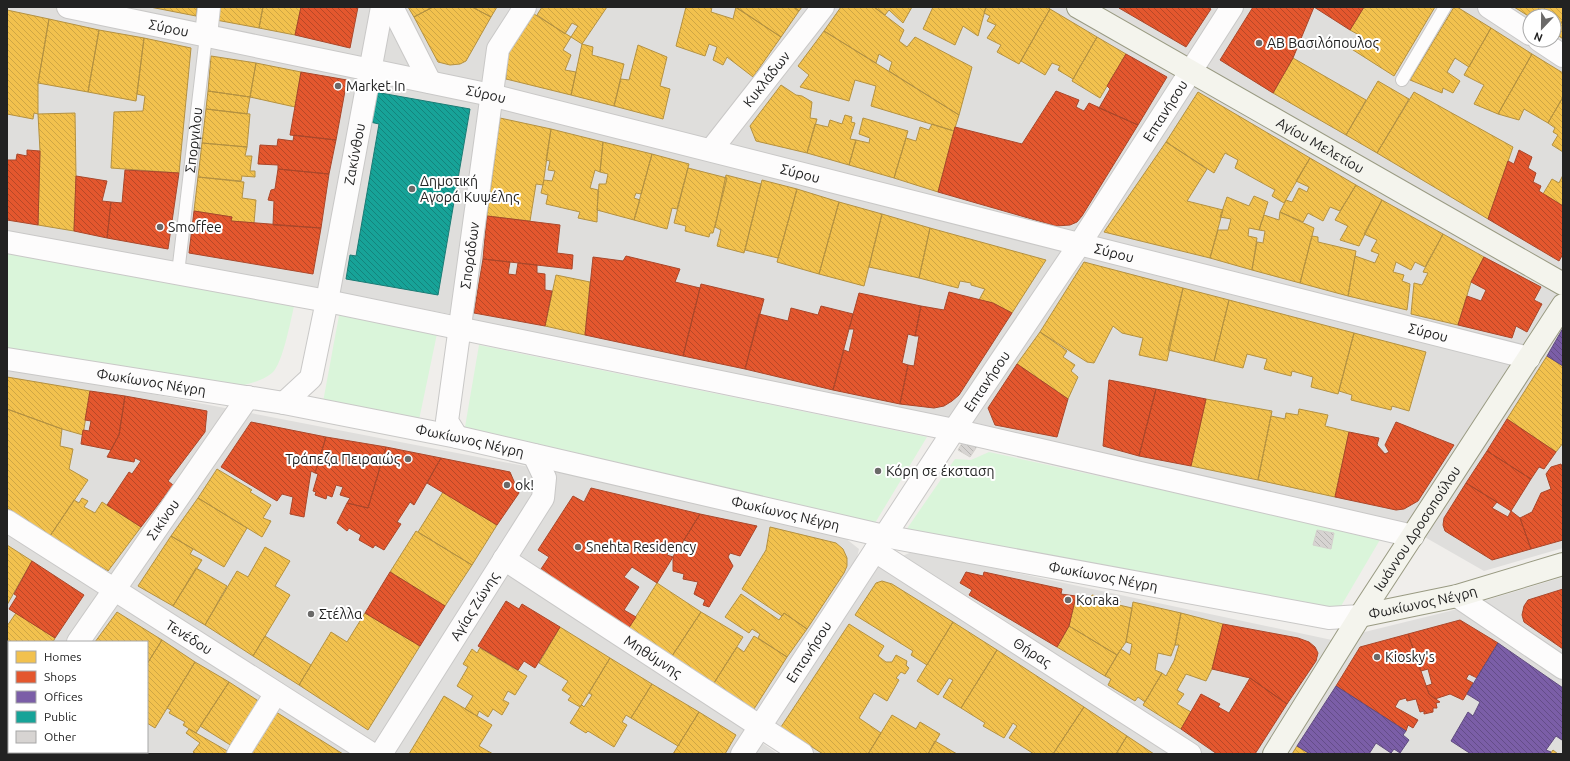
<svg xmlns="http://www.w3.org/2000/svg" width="1570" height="761" viewBox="0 0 1570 761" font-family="Ubuntu,sans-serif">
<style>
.residential{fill:#dfdedc;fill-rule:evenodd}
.park{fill:#daf5da}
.homes{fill:url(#homes-back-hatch);stroke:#b49141}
.shops{fill:url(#shops-back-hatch);stroke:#aa472a}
.offices{fill:url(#offices-back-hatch);stroke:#604c7f}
.public{fill:url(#public-back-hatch);stroke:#1a7c75}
.building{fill:url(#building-back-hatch);stroke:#d3d0cc}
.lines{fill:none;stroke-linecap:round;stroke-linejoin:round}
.lane-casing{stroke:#c9c8c7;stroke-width:14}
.street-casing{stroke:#c9c8c7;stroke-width:24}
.secondary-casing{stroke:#999a82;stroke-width:24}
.lane{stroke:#fdfcfc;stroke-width:12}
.street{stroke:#fdfcfc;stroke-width:22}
.secondary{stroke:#f4f4ed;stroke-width:22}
.poi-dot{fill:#6a6968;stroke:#fff;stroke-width:1.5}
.labels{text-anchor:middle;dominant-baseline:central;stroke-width:4;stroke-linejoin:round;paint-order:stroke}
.street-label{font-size:14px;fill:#222;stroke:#fff}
.poi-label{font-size:14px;fill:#222;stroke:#fff;text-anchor:start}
</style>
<defs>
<pattern id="homes-back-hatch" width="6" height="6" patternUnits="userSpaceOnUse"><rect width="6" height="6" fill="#f2c14e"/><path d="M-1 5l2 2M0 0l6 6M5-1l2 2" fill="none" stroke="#cfa644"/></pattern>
<pattern id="shops-back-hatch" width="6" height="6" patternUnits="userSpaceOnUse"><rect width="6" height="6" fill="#e4572e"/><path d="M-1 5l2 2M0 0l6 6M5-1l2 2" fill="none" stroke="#b84827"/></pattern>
<pattern id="offices-back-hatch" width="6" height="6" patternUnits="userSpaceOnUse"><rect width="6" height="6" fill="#7b5ea7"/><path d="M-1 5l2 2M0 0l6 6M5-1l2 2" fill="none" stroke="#644d88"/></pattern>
<pattern id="public-back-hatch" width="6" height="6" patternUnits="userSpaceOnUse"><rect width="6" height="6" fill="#17a398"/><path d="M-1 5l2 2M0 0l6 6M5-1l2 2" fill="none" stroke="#14847c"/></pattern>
<pattern id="building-back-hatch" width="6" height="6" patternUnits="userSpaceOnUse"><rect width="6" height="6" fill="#d7d4d2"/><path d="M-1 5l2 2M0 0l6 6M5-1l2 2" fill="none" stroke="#b8b6b4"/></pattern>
</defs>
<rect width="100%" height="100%" fill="#f0eeeb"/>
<!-- residential -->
<path class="residential" d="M7,7H513L488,47L450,314L7,234Z
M532,7H1072L1563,291V548L1484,571L1409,528L466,319L505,50Z
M1093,7H1225L1188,64Z
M1240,7H1563V277L1200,69ZM1530,16H1554V40H1530Z
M7,366L566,474L844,537L859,549L853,575L738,754H7ZM9,642H147V752H9Z
M914,551L1332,640L1450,611L1563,577V754H806L770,730L879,566Z
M762,743L778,754H754Z"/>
<!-- park -->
<path class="park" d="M7,253L295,302C291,318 283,364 272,373C261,382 247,384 234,388L7,349Z
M340,310L438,329L419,420L323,402Z
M479,345L927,437L875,523L465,427Z
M989,452L1381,538L1334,618L904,533L955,459L971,460Z"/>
<!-- homes -->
<path class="homes" d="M150,7H197L196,16Z
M217,7H263L259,28L216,20Z
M263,7H301L295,35L259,28Z
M408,7H433L414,17Z
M433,7H472L491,17L466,61L460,64L450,65L438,62L414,17Z
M472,7H497L491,17Z
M542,7H607L582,44L571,37L578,26L572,23L565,34L537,15Z
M686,7H712L711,12L733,19L736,7L781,37L753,77L727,57L723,65L713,60L717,47L709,44L705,56L676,46Z
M735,7H794L799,11L781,37Z
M794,7H802L799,11Z
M841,7H874L904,30L899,41L907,47L915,37L972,67L959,115L889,71L892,62L879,54L876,63L824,31Z
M874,7H912L903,23L889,10L885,15Z
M933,7H986L978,36L963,26L955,45L923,29Z
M986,7H1047L1050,9L1019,64L997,52L1001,45L987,38L996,25L987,21L990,16L984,13Z
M1364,7H1435L1394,76L1350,48L1359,35L1350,30Z
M1454,7H1457L1491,28L1469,67L1455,58L1447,72L1460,81L1453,93L1443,88L1442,93L1410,80Z
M1514,7H1563V20L1555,33L1554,16H1530V17Z
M1050,9L1097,37L1073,79L1058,70L1060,66L1052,63L1045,75L1021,61Z
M7,10L49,19L38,83V114L34,113L33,119L7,114Z
M534,14L571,37L563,50L571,55L565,70L576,72L571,95L506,79L508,54Z
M49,19L99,30L88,92L38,83Z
M1563,20V39L1555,33Z
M1491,28L1532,54L1498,114L1474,104L1484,85L1464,75Z
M99,30L144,38L136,101L88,92Z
M824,31L959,115L954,131L871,106L876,86L855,80L849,101L800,87L809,75L798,66Z
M1097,37L1126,54L1100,98L1072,81Z
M144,38L191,48L179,173L111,168L114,112L143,111L145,96L137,94Z
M582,44L593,47L592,55L624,64L614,106L571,95Z
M638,45L667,57L660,86L670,89L663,119L614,106L621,79L629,80Z
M1532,54L1563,73V97L1548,123L1524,109L1519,120L1498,114Z
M211,56L256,63L250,97L208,91Z
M1293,58L1366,100L1346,135L1273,93Z
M256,63L301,72L295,107L250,97Z
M1378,81L1409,99L1377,153L1346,135Z
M781,85L796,95L802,96L812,102L810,118L817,119L807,153L756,141L750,126Z
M208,91L250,97L247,114L206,109Z
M1198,92L1310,158L1284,203L1272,196L1275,190L1235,168L1238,160L1225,153L1214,173L1166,142Z
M1414,92L1513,147L1488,219L1377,153Z
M1563,97V152L1552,145L1558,135L1553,132L1555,128L1548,123Z
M206,109L250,114L247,147L202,143Z
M75,113L76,176L74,231L38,225L40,151L38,114Z
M845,115L852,117L851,122L855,123L850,139L856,140L849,165L807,153L815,124L828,127L830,120L842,124Z
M500,118L551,129L543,185L536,184L530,221L487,216Z
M863,118L908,131L894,178L849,165L856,140L869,143L870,138L859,134Z
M932,124L954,131L938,192L894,178L906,138L916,141L920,127L929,130Z
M551,129L603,142L600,172L595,170L590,188L598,190L597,222L578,218L580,212L546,204L548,195L541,193L544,180L552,181L555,171L548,170L550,161L546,160Z
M603,142L652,154L641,194L636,193L634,198L640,200L634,220L597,210L599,184H606L608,174L600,172Z
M1166,142L1207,169L1187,201L1223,210L1210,258L1104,232Z
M202,143L247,147L245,156H252L250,171H255V177L242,176L241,181L198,177Z
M652,154L689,164L677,209L672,208L667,229L634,220Z
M1310,158L1356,185L1340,211L1330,207L1323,221L1308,213L1303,222L1280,212L1286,200L1292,202L1299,188L1307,192L1309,187L1296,181Z
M688,168L727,178L713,233H710L709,237L685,231L686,226L674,223Z
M726,175L761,184L744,253L717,246L721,230L715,227Z
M1563,175V206L1543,194L1552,179L1559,183Z
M198,177L244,182L242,198L256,200L254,223L231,221L232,217L194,211Z
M762,180L797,189L778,258L745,250Z
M1356,185L1382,200L1359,246L1340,240L1348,226L1335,220Z
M797,189L839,202L819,274L777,262Z
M1254,196L1268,202L1259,230L1249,228L1248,236L1257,238L1252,270L1210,258L1218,230H1228L1231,219L1220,217L1227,197L1249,206Z
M1382,200L1443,234L1425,267L1415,262L1411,270L1396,262L1393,272L1404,275L1402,281L1410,284L1407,310L1348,296L1355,256L1375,263L1379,254L1371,251L1377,240L1364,234Z
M839,202L882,214L864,286L819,274Z
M1280,212L1314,228L1300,283L1252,270L1257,242L1263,243L1265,231L1259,230L1264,215L1279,220Z
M882,214L930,228L919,278L869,267Z
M930,228L1046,260L1012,313L993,303L979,300L985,289L971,285V283L960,281L958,288L919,278Z
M1443,234L1484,257L1471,282L1458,325L1411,314L1414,283L1422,285L1428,273L1423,272Z
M1312,236L1318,237V242L1356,251L1348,296L1300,283Z
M1084,262L1183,288L1167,361L1139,355L1143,338L1122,333L1113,326L1094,363L1087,362L1040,332Z
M556,275L590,282L585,335L545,326Z
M1183,288L1229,300L1214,361L1168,350Z
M1229,300L1354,333L1338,394L1311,387L1313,377L1292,371L1291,376L1264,369L1267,359L1247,354L1243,368L1214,361Z
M1040,332L1067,351L1063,357L1075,365L1071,371L1078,377L1068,399L1017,364Z
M1354,333L1426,352L1409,411L1392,406L1391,410L1351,400L1352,395L1339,391Z
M1547,356L1563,366V443L1556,452L1507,419Z
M7,377L90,391L83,435L62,429L7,409Z
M1206,399L1272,411L1258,480L1191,466Z
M7,409L62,429L60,446L73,449L69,469L88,480L50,536L7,508Z
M1299,409L1328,415L1325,426L1349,432L1335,497L1258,480L1271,416L1285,419L1286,413L1298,415Z
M217,469L252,490L250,492L271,505L263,518L271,521L262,537L198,498Z
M443,492L497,525L472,565L418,532Z
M82,498L88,501L84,507L95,513L102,502L141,527L108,571L50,536L74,500L79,503Z
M198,498L247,528L224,567L171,536Z
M770,527L836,543L843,549L847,558V566L844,573L807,629L784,613L782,616L742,589L766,550Z
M416,531L472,565L445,606L390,572Z
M171,536L193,549L190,554L202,560L173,606L138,586Z
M7,545L32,561L7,605Z
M265,547L290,561L275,586L290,595L253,656L205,625L237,571L248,577Z
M196,568L227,586L205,625L173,606Z
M882,581L892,584L953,622L927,665L911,655L913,651L855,615L876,583Z
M657,583L701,612L672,656L628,629Z
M741,594L779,620L784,613L807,629L787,657L758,638L760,634L752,629L749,633L725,617Z
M1092,595L1120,601L1119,605L1132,608L1126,642L1117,655L1069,626L1076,596L1091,599Z
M1133,602L1181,613L1175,645L1171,656L1158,653L1155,670L1162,673L1145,702L1138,697L1135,701L1108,685L1111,679L1105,676L1121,649L1130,655L1132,644L1126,642Z
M117,612L162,640L147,664V642H95Z
M701,612L743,637L714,683L672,656Z
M16,613L55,638L53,642H9V663L7,662V626Z
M365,613L420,646L368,730L299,685L331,632L347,642Z
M1181,613L1223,624L1212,669L1206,681L1186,674L1177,690L1184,694L1177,704L1191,712L1181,729L1143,705L1162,673L1166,676L1174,661L1179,645H1175Z
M953,622L997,650L961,708L943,697L953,680L949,678L938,695L917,681Z
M849,624L884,646L878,656L886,662H892L896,655L907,661L906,665L909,668L905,674L901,672L896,678L899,680L887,701L874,693L859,718L881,733L868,754H823L781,727Z
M1069,626L1117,655L1105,676L1057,647Z
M560,627L610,658L580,707L568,700L571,696L562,690L568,681L539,663Z
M265,636L311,665L299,685L253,656Z
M754,636L787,657L754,709L714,683L737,647L744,652Z
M162,640L195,662L155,728L147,723V664Z
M480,648L527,676L515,695L508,691L503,700L509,703L502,715L493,709L488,717L479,711L477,716L465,709L473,696L457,686L468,667L463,664L472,649L477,653Z
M997,650L1084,707L1053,754H1034L1009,738L1017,726L1013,723L1004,738L983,726L985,723L961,708Z
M610,658L652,684L631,718L626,715L622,722L627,725L614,747L588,731L586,733L570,723L580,707L582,705L584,707L592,695L589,693Z
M7,662L9,663V706L7,709Z
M195,662L229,682L196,733L183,725L185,722L169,713L171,710L167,708Z
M229,682L260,702L232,746L200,726Z
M652,684L699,712L678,746L631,718Z
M444,696L492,725L479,746L493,754H409Z
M1084,707L1127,736L1116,754H1053Z
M276,712L343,754H250Z
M699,712L736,735L725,754H673Z
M892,715L916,729L920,722L940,734L928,754H868Z
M189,729L229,752L228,754H196L193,752L200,743L186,733Z
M1127,736L1154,754H1116Z
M935,741L957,754H928Z
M1297,746L1310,754H1292Z
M1553,750L1558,754H1550Z
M19,752H37L42,754H18Z
M37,752H139L138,754H42Z"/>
<!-- shops -->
<path class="shops" d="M301,7H358L350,48L295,35Z
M1120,7H1208L1211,9L1186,47L1119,8Z
M1253,7H1364L1350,30L1314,7L1293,58L1273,93L1220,60Z
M1126,54L1167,77L1138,125L1099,108L1110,89L1107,86Z
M301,72L347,80L336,140L290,135Z
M1056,91L1079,100L1076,107L1084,111L1089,103L1138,125L1082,216L1077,222L1070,225L1056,226L938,192L955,127L1022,144Z
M294,135L336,140L329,174L278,169V165L258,164L260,145L277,146L278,139L293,141Z
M27,150L40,151L38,225L7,220V160H16L17,154L27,156Z
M1519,150L1532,157L1528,168L1536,173L1533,182L1541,186L1539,191L1563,206V254L1559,261L1488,219L1508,161L1514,164Z
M278,169L329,174L321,228L273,225L274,201L268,200L271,190L275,189Z
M125,170L179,173L168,249L107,238L111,202L122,203Z
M76,176L107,181L102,201L111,202L107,238L74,231Z
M194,211L232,217L231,221L321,228L313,274L189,253Z
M487,216L560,225L557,253L573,255L572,269L483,259Z
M626,256L680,269L675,282L700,288L683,356L585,335L593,257L623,261Z
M1484,257L1541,287L1534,300L1542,304L1527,332L1516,326L1512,338L1458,325L1467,296L1481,301L1486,290L1471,282Z
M483,259L510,262L508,274L516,275L518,263L537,265V273L545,274V290L552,291L545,326L474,313Z
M701,284L764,299L745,369L683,356Z
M949,292L993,303L1012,313L959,395L952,401L944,406L934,408L900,404L908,365L914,366L919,336H915L921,306L944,310Z
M859,293L921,306L915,336L908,334L902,363L908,365L900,404L833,390L844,350L849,352L854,329H849Z
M821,306L853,314L833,390L745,369L759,314L788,321L791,308L818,315Z
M1017,364L1068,399L1057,437L995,425L988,408Z
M1109,380L1156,389L1139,456L1103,446Z
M1156,389L1206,399L1191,466L1139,456Z
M90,391L125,396L119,435L111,450L81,444L83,430L89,431L91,421L85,420Z
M125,396L207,411L205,432L168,481L173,485L141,527L107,505L129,472L132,474L141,461L135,458L134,462L107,457L119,435Z
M1507,419L1556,452L1544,469L1539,467L1531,479L1487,451Z
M251,422L326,437L315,473L311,471L304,517L290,514L293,497L282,494L277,501L221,467Z
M1396,422L1454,445L1418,501L1404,509L1396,510L1335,497L1349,432L1379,438L1377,445L1385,454L1389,452L1385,445Z
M326,437L386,447L368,508L347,503L350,498L340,495L343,487L336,485L332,497L327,495L326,499L315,495L316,492L313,491L318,474L315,473Z
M386,447L441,458L414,505L410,502L397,522L401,524L384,550L375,545L373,548L359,540L361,535L349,528L347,531L337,523L347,503L368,508Z
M1487,451L1531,479L1511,511L1466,483Z
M441,458L510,472L519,493L497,525L427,483Z
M1561,464L1563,470V540L1531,549L1520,518L1532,512L1541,493L1551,489L1546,474L1551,467Z
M1466,483L1497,502L1492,508L1508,517L1511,511L1520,518L1531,549L1492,560L1445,531L1443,525L1444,518Z
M591,488L700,514L681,545L671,542L667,555L673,557L657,583L632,567L624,577L639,587L624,610L636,617L628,629L544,578L547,573L541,569L549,557L538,550L573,496L584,502Z
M700,514L757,526L740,556L730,553L728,557L733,566L709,607L703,605L705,600L694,594L698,582L683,579L684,574L673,571V557L677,549L688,552L692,543L684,540Z
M32,561L84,595L55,638L9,609L17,596L14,594Z
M390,572L445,606L420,646L365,613Z
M966,572L983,576L984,572L1062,589L1061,594L1076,596L1069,626L1057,647L969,595L972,590L960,583Z
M1563,589V649L1524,622L1522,615L1524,606L1528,600Z
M506,601L519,609L522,604L560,627L535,668L524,661L518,670L478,646Z
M1460,620L1498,643L1477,678L1469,674L1466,679L1473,683L1463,700L1450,694L1435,699L1429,694L1426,686L1432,684L1428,669L1421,671L1408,634Z
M1223,624L1298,638L1309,642L1315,647L1318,653L1316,661L1287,704L1250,678L1212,669Z
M1408,634L1429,694L1440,702L1436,703L1437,708H1433V712L1424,714V711L1420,712L1416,699L1407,701L1406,698L1399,700L1395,707L1418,720L1413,728L1408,725L1406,731L1336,686L1360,647Z
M1250,678L1287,704L1255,754H1217L1181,729L1201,694L1220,704L1218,707L1229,713Z"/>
<!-- offices -->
<path class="offices" d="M1563,328V366L1547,356Z
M1498,643L1563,688V737L1562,740L1556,736L1546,750L1551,752L1550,754H1471L1451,741L1468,712L1473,716L1480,702L1467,694Z
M1336,686L1406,731L1403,735L1409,740L1400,753L1394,749L1391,753L1376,743L1369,754H1310L1297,746Z"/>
<!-- public -->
<path class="public" d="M375,92L470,109L438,295L346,279L350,255L356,256L379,124L370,122Z"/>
<!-- building -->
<path class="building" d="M965,438L978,445L970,457L958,450Z
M1317,530L1334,533L1331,549L1313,545Z"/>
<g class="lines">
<defs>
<g id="lane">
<path d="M1402,80L1445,7"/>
<path id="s1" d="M178,273L206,36"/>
</g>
<g id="street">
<path id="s2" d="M68,7L491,95L1529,358"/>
<path d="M392,7L430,82"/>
<path d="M1489,7L1530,34"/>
<path d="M206,36L209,7"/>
<path d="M1539,40L1563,56"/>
<path id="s3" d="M711,150L823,7"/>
<path d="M7,242L327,301L954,430L1413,536"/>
<path id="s4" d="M7,359L284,403L457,437L884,536L1329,618L1360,616"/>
<path id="s5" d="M284,403L311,378L327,301L382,7"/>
<path id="s6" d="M457,437L447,421L498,49L525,7"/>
<path id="s7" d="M7,521L372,754"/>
<path id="s8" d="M875,551L1190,754"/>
<path id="s9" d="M504,559L802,754"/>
<path d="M1457,596L1563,668"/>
<path id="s10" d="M78,642L248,397"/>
<path d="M7,741L9,738"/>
<path d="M238,754L276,693"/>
<path id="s11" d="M381,754L543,498L545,478L534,455"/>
<path id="s12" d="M742,754L954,430L1079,245L1232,7"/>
</g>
<g id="secondary">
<path id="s13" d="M1078,7L1563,284"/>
<path id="s14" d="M1360,616L1457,596L1563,564"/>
<path id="s15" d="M1274,754L1360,616L1563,305"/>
</g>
</defs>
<!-- lane casing -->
<use href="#lane" class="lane-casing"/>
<!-- street casing -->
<use href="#street" class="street-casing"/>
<!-- secondary casing -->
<use href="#secondary" class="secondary-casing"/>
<!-- lane -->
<use href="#lane" class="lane"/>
<!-- street -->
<use href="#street" class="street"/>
<!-- secondary -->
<use href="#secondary" class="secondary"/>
</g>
<!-- markers -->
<g class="poi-dot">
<circle cx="1259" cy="43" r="4"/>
<circle cx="338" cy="86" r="4"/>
<circle cx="412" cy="189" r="4"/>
<circle cx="160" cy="227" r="4"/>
<circle cx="408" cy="459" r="4"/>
<circle cx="878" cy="471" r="4"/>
<circle cx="507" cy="485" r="4"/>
<circle cx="578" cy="547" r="4"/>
<circle cx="1068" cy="600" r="4"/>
<circle cx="311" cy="614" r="4"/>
<circle cx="1377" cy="657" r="4"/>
</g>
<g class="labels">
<!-- street labels -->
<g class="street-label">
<text stroke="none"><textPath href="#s2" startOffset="103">Σύρου</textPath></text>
<text stroke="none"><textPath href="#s3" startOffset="90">Κυκλάδων</textPath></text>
<text stroke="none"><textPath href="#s2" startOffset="427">Σύρου</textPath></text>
<text stroke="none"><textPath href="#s12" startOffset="770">Επτανήσου</textPath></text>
<text stroke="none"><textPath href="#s1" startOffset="134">Σποργιλου</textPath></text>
<text stroke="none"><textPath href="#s13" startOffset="279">Αγίου Μελετίου</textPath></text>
<text stroke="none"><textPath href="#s5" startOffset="265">Ζακύνθου</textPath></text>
<text stroke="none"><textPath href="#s2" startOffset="751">Σύρου</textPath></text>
<text stroke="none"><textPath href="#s2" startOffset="1075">Σύρου</textPath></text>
<text stroke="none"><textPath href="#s6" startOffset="186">Σποράδων</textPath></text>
<text stroke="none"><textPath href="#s2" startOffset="1399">Σύρου</textPath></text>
<text stroke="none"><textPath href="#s12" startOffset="446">Επτανήσου</textPath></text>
<text stroke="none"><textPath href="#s4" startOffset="146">Φωκίωνος Νέγρη</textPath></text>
<text stroke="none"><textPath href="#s4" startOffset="470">Φωκίωνος Νέγρη</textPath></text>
<text stroke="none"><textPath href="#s4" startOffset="794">Φωκίωνος Νέγρη</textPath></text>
<text stroke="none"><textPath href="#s10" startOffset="149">Σικίνου</textPath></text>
<text stroke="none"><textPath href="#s15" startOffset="267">Ιωάννου Δροσοπούλου</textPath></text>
<text stroke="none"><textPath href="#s4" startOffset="1118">Φωκίωνος Νέγρη</textPath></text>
<text stroke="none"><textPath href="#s14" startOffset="64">Φωκίωνος Νέγρη</textPath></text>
<text stroke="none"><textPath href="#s11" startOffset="175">Αγίας Ζώνης</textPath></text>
<text stroke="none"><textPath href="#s7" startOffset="216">Τενέδου</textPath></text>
<text stroke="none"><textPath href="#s12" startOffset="122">Επτανήσου</textPath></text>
<text stroke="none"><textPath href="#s8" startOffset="187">Θήρας</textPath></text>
<text stroke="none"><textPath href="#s9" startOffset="178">Μηθύμνης</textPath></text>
</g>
<!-- poi labels -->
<g class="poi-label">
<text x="1267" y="43">ΑΒ Βασιλόπουλος</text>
<text x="346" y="86">Market In</text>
<text x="420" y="181">Δημοτική<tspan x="420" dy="16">Αγορά Κυψέλης</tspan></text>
<text x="168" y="227">Smoffee</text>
<text x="400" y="459" text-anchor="end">Τράπεζα Πειραιώς</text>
<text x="886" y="471">Κόρη σε έκσταση</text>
<text x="515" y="485">ok!</text>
<text x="586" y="547">Snehta Residency</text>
<text x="1076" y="600">Koraka</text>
<text x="319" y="614">Στέλλα</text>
<text x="1385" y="657">Kiosky's</text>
</g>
</g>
<!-- border -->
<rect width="1570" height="761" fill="none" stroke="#222222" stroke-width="16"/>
<!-- legend -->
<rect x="8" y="641" width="140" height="112" fill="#ffffff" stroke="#a7a7a7"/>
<rect x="16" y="651" width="20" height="12" fill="#f2c14e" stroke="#a7a7a7"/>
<text x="44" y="661" font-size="12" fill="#222222">Homes</text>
<rect x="16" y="671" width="20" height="12" fill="#e4572e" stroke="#a7a7a7"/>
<text x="44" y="681" font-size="12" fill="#222222">Shops</text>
<rect x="16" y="691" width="20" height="12" fill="#7b5ea7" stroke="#a7a7a7"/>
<text x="44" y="701" font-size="12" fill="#222222">Offices</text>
<rect x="16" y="711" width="20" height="12" fill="#17a398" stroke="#a7a7a7"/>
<text x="44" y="721" font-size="12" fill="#222222">Public</text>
<rect x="16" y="731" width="20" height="12" fill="#d7d4d2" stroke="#a7a7a7"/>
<text x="44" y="741" font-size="12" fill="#222222">Other</text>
<!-- north arrow -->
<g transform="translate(1542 28) rotate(202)"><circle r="19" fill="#ffffff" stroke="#a7a7a7"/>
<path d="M0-3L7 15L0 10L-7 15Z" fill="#6a6968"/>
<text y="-6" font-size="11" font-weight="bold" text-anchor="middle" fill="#222222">N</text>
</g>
</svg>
